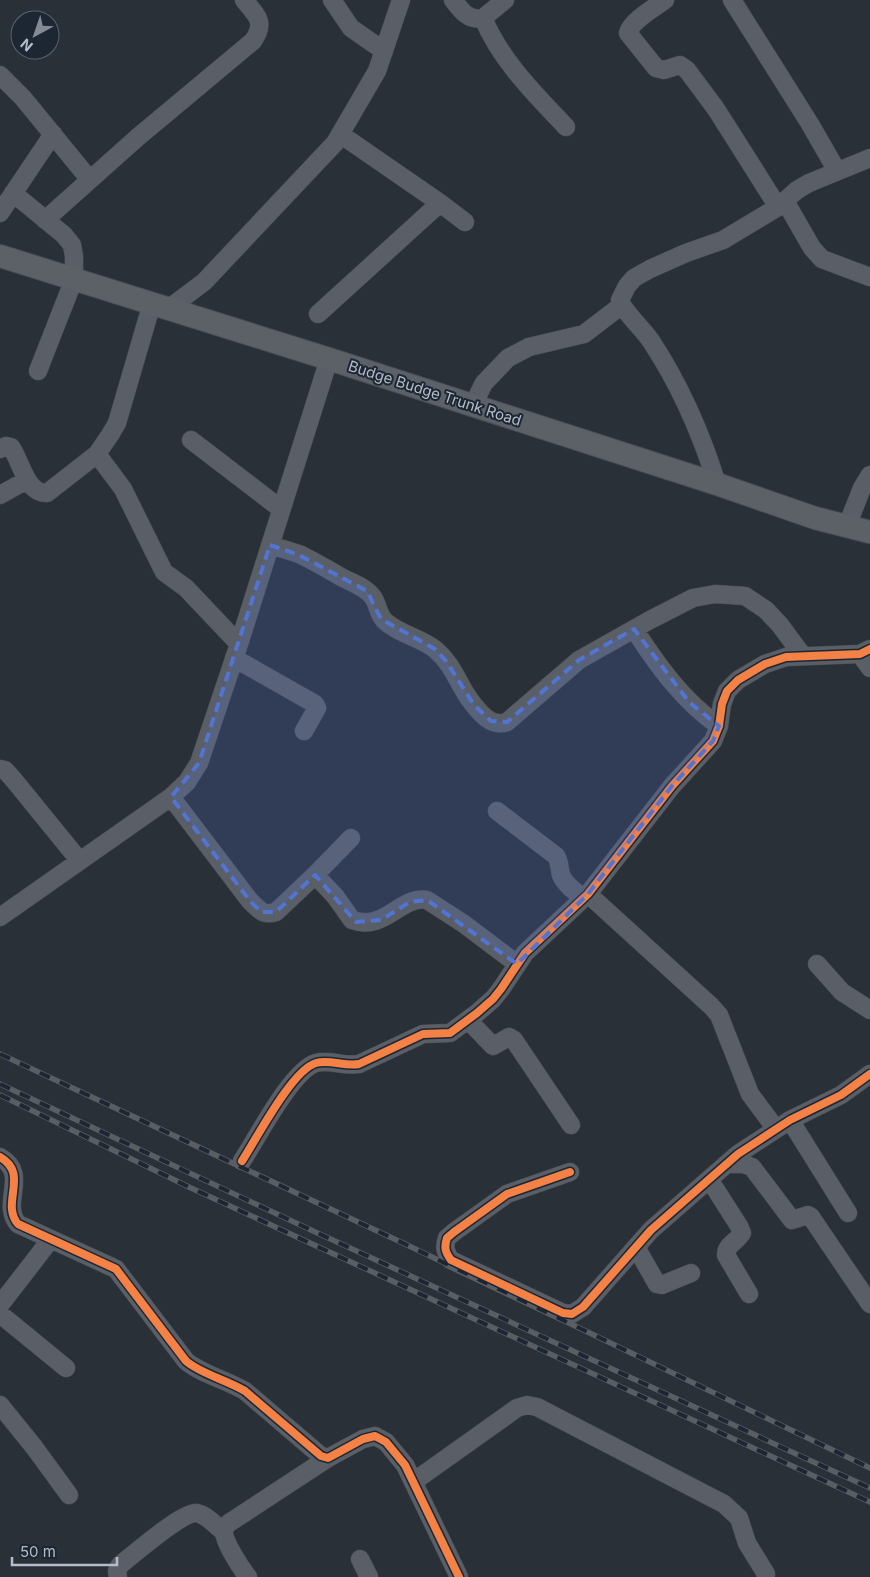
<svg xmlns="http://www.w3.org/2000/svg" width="870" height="1577" viewBox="0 0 870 1577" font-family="Inter,sans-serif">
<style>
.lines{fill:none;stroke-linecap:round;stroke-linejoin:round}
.minor-casing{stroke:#484c53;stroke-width:19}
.major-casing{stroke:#484c55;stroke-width:24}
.minor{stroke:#5a5e66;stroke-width:18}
.major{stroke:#5c6168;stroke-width:22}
.rail-casing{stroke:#595d64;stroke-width:5.5}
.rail{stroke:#1d2633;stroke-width:4;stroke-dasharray:11;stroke-linecap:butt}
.cycleway-casing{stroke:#1d2633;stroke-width:11}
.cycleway{stroke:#f48246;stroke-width:8}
.marked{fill:#5274d3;fill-opacity:0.2;stroke:#5274d3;stroke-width:4;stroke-dasharray:10 6;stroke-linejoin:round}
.labels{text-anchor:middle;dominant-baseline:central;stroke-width:4;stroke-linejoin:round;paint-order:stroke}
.street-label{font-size:15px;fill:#b4bcc9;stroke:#1d2633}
</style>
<rect width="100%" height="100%" fill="#2a3038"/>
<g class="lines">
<defs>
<path id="minor" d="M332,0L351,28L384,51
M453,0C461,10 468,21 483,18L505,0
M665,0C654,8 631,21 628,33L656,68L664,70L680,65L687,70L716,109L778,207
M732,0L810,124L837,171
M483,18C501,61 535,94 566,127
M0,75L23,98L90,180
M340,134L440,203L465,222
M13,193L64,235L72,245L74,256V279L38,371
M785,201L812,248L822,259L870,277
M0,213L53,134
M45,220L138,137L253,41C266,22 257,16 244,0
M168,309L204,282L335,143L377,71L401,0
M318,314L440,203
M473,405L484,383L508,358L529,347L584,334L622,305
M191,440L281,509
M0,449L6,446L11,447C21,461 26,494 47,493L97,454L110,435L117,423L152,303
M97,454L123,489L164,572L186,588L239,644
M717,484C701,433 680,385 651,341C642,328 630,318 622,305L620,300L627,286L634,278L650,269L686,253L723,240L778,207L797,190L809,183L870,158
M0,495L27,480
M847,526L862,488L870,475
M270,545C280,548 290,551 299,554C314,561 329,570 343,578C353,583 365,587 372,596C379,604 377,615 386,622C401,635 422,638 436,650C454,666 457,682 470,700C479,712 491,728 507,722L579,660L650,620L693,598L715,594L745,596L766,610L780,625L803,656
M634,629C658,666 683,701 719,726
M860,654L870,668
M234,658L315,704L317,708L304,731
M0,769L5,770L13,779L79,860
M171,797L250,901C260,910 262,916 276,912L315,875L335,896L352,920C385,932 401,895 427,900L464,924L517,964
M497,811L556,856C560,862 559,868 561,875C565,885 576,892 583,898
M315,875L351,838
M588,894L711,1006L719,1015L750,1094L776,1129
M0,917L171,797L187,782L199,763L239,644L329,359
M817,964L842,992L870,1010
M468,1020L493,1046L509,1037L514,1040L571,1125
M790,1120L848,1213
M0,1157C30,1174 0,1203 18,1224L116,1269L186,1361C201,1374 227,1380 245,1391L321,1456L328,1458L363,1439L375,1436L386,1442L405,1465L459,1577
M242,1161C257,1138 292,1070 316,1063C330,1059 345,1067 359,1064L423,1034L450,1033L477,1013L493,999L501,989L525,953L588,894L672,786L713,741L719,726L722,704L727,691L738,680L765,664L786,657L860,654L870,649
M726,1164H743L752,1167L792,1220L808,1215L811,1217L870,1304
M570,1172L507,1194L454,1232L447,1238C444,1247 445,1252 451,1260L563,1313L572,1314L583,1307L651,1230L738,1154L790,1120L841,1095L870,1074
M709,1179L739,1226L742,1233C737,1242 726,1244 726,1255L749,1294
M636,1247L657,1284L662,1285L691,1273
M0,1305L51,1239
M0,1314L66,1368
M0,1405L34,1447L69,1495
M413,1482L517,1408L527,1405L537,1407L724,1504L739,1518L747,1543L766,1574
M360,1559L369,1577
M118,1577L117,1571L120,1565C134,1554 180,1514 195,1513C205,1513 216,1526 224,1532
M248,1577C241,1568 222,1540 224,1529C225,1526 227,1525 229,1523L328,1458"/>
<path id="major" d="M0,256L329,359L717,484L815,518L870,532"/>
</defs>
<!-- minor casing -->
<use href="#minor" class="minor-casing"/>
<!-- major casing -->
<use href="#major" class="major-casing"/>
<!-- minor -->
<use href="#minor" class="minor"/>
<!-- major -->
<use href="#major" class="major"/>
<defs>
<path id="rail" d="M0,1054L405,1244L870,1468
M0,1084L311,1230L870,1488
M0,1095L191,1188L870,1502"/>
</defs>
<!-- rail casing -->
<use href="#rail" class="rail-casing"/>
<!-- rail -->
<use href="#rail" class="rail"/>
<defs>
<path id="cycleway" d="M0,1157C30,1174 0,1203 18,1224L116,1269L186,1361C201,1374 227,1380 245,1391L321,1456L328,1458L363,1439L375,1436L386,1442L405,1465L459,1577
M242,1161C257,1138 292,1070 316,1063C330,1059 345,1067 359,1064L423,1034L450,1033L477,1013L493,999L501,989L525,953L588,894L672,786L713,741L719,726L722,704L727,691L738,680L765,664L786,657L860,654L870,649
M570,1172L507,1194L454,1232L447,1238C444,1247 445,1252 451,1260L563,1313L572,1314L583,1307L651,1230L738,1154L790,1120L841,1095L870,1074"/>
</defs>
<!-- cycleway casing -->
<use href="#cycleway" class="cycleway-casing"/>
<!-- cycleway -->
<use href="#cycleway" class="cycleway"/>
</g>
<!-- marked area -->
<path class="marked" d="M270,545L299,555L367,591L381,619L435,649L446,661L474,705L491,721L507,722L579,660L634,629L689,702L719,726L713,741L672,786L588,894L517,964L427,900L410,902L381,920L356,922L315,875L276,912H261L250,901L171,797L199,763Z"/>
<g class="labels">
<!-- street labels -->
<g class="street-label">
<text transform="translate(435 393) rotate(18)">Budge Budge Trunk Road</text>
</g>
</g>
<!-- north arrow -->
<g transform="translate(35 35) rotate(220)"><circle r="24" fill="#1d2633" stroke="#59626f"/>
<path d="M0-4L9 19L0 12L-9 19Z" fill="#848b96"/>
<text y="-8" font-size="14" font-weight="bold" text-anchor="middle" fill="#b4bcc9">N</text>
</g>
<!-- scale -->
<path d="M12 1557v8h105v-8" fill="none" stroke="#b4bcc9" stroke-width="2.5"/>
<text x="20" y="1557" font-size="15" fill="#b4bcc9" stroke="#1d2633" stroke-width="4" paint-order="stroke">50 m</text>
</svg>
